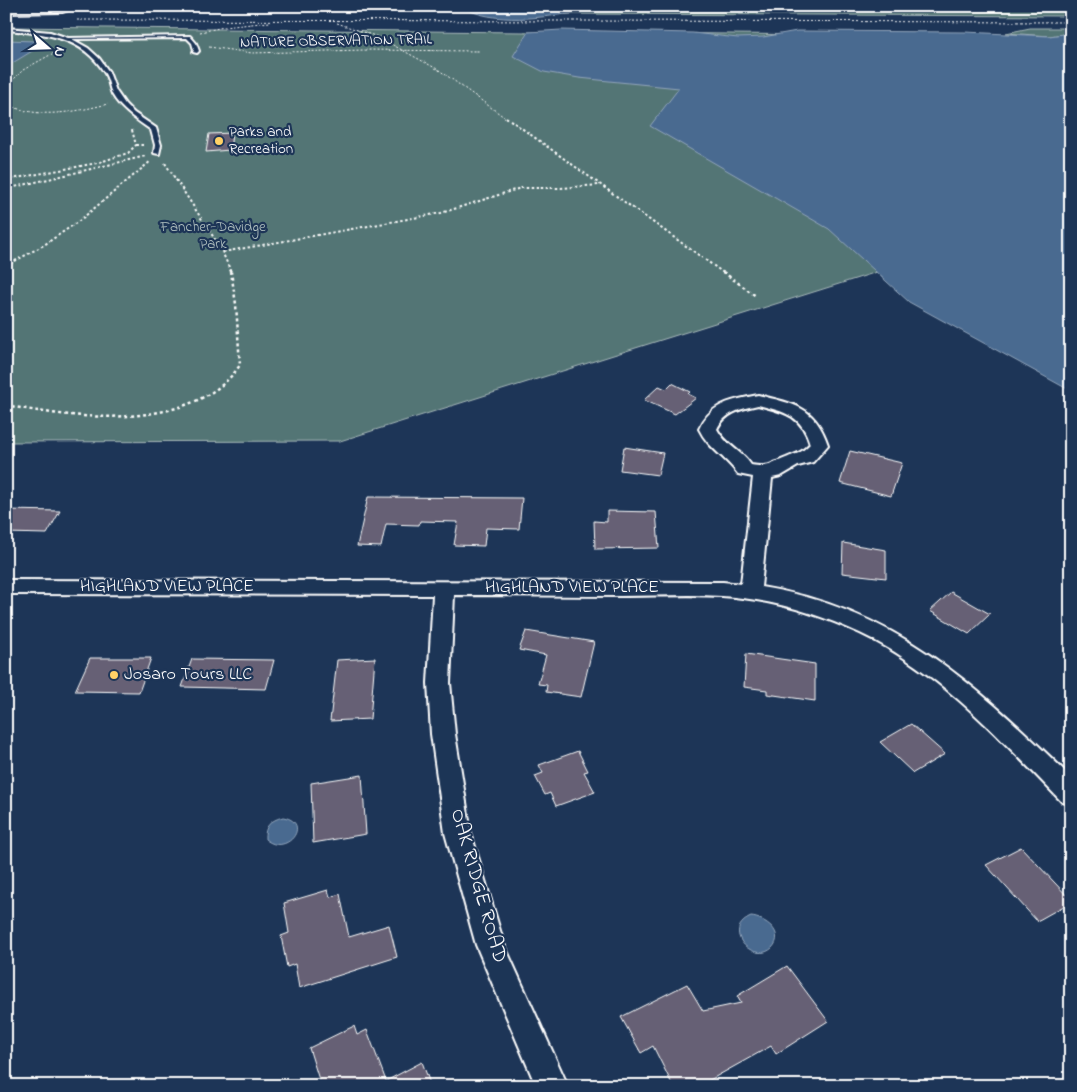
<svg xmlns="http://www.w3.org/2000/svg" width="1077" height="1092" viewBox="0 0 1077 1092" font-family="'Indie Flower',sans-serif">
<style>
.green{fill:#537574;stroke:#a9baba}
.water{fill:#4a6a90;stroke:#92a6bc}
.building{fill:#666174;stroke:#fff}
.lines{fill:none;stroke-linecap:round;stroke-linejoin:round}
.lane-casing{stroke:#fff;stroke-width:4}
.street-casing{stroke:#fff;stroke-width:4}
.path-far2{stroke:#fff;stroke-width:1;stroke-dasharray:2 2;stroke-linecap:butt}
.path-far1{stroke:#fff;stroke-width:2;stroke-dasharray:2.5 2.5;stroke-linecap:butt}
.path{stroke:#fff;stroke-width:2.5;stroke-dasharray:3 3;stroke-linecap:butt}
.lane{fill:#1d3557;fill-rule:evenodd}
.street{fill:#1d3557;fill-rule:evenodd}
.poi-dot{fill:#ffd166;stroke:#1d3557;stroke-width:2}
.labels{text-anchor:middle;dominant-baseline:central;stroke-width:4.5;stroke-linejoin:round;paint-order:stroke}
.far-street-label{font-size:15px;fill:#fff;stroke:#1d3557}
.far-poi-label{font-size:15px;fill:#fff;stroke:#1d3557;text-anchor:start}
.far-park-label{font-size:15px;fill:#b2c1c0;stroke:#1d3557}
.street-label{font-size:18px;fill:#fff;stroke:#1d3557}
.poi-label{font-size:18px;fill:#fff;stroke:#1d3557;text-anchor:start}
.near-street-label{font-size:21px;fill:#fff;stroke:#1d3557}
</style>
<rect width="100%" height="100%" fill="#1d3557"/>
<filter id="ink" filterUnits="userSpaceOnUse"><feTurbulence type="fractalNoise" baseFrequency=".02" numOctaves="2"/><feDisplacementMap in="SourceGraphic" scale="10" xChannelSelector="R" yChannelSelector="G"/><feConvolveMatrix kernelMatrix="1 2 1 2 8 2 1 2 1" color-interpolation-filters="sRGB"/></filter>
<g filter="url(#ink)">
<!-- green -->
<path class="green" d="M586,6H1071V16L565,14L582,12Z
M6,27L1039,37L1071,211L340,441L6,442Z
M1030,28H1071V33L1049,36L1006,33Z"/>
<!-- water -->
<path class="water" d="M459,6H586L582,12C541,17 497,26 459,6Z
M561,30L693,33L738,38L763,37L797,31L965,32L1049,36L1071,33V391L909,302L829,229L650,126L679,88L579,78L544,72L513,56L528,32Z
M6,40L35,41L42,45L6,67Z
M283,817C313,822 287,858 265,839C264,826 271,820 283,817Z
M751,917C765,918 786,933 772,948C754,965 720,930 751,917Z"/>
<!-- building -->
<path class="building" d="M232,133L230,150L206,152L209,134Z
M672,383L690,392L688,394L696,398L675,414L644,400L659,386L666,389Z
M624,447L663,453L658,475L620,470Z
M850,451L902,463L891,496L840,483Z
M368,497L522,498L519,529L486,528L484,546L454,545L458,522L420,521L419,525L386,524L381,547L357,546Z
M6,510L60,511L47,534L6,533Z
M607,511L656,512L659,548L595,549L594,521L607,522Z
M843,543L886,550V578L842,573Z
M951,592L990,614L969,634L930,611Z
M526,631L594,642L581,697L546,692L547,685L538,684L546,655L519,650Z
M746,654L815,664V701L767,694V690L744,687Z
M90,658H151L139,692L75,691Z
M375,658L370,719L330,721L337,660Z
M192,659L274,660L266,689L182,687Z
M911,724L945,754L913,773L880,742Z
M578,751L588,771L584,772L595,792L556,806L550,793L545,795L535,776L543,773L539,765Z
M362,775L366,834L313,843L311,783Z
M1021,847L1071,900V902L1037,921L986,865Z
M328,890L330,897L340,894L349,937L389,925L397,957L299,988L295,964L287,967L281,936L289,933L284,903Z
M787,966L828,1021L776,1054L771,1046L699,1086H673L653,1046L641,1053L621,1017L687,984L703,1011L741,1003L737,996Z
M354,1026L357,1035L367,1030L386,1081L422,1062L431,1086H321L309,1048Z"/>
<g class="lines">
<defs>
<path id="lane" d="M6,28L50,32L68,38L190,36L196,43L199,51L197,53L193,52L194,50L192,43L187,38L72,39L88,48L99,58L109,72L116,91L125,104L134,113L156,128L161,145L159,154L154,153L155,145L151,130C137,120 121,110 112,94C109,87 109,79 104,72C83,37 44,33 6,30Z"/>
<path id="street" d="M80,6L62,12L6,13V7Z
M758,395C794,404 815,406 828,445L813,462L798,466L781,476L772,478L761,587C896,609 977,686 1071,777V805L1062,802C1002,740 940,671 860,633C817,613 770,599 722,596C689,594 654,596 620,596C565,596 510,595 454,595L450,683L455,734L471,833L504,944L568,1086H536L476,945L445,833L431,734L428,683L433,595L6,594V580L723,582L741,584L753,477L738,474C726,457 708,448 699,429C712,402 731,401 758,395ZM758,405C785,412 802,415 810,444C800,454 798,453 786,458C770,464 769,468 751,465C742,451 725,445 717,429C725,412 741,409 758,405Z"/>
</defs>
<!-- lane casing -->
<use href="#lane" class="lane-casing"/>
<!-- street casing -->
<use href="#street" class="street-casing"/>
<!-- path-far2 -->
<path class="path-far2" d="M77,20L1071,22
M337,23L378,37L439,70L507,119
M200,32L224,27L270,22
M209,47L252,53L364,50L479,51
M6,87L23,70L59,50
M6,104C40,120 73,112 108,104"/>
<!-- path-far1 -->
<path class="path-far1" d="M506,117L725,274
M132,130L136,145H144
M165,163L220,247L232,274
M6,180L97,163L128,153L136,145
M6,189L146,156
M223,252L441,213L521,188H561L599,185
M6,266L44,245L79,221L151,161"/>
<!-- path -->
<path class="path" d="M723,272L756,296
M6,405C74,420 195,432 240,365L236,304L231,272"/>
<!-- lane -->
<use href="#lane" class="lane"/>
<!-- street -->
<use href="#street" class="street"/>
</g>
</g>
<!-- markers -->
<g class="poi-dot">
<circle cx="219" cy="141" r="5"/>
<circle cx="114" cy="675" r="5"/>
</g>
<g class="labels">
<!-- far-street labels -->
<g class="far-street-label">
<text transform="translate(336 41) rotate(-1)">NATURE OBSERVATION TRAIL</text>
</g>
<!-- far-poi labels -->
<g class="far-poi-label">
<text x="229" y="132">Parks and<tspan x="229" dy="17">Recreation</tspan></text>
</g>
<!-- far-park labels -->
<g class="far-park-label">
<text x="213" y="227">Fancher-Davidge<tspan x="213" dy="17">Park</tspan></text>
</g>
<!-- street labels -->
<g class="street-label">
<text x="167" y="587">HIGHLAND VIEW PLACE</text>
<text x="572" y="588">HIGHLAND VIEW PLACE</text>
</g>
<!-- poi labels -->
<g class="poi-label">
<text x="124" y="675">Josaro Tours LLC</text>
</g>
<!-- near-street labels -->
<g class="near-street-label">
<text transform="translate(478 886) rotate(74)">OAK RIDGE ROAD</text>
</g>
</g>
<!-- margin -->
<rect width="1077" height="1092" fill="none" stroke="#1d3557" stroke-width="25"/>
<rect x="12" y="12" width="1052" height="1067" fill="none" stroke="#fff" stroke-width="2" filter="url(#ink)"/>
<!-- north arrow -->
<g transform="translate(48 48) rotate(110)" stroke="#1d3557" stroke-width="4" paint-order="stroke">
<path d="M0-4L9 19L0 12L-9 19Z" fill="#ffffff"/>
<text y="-8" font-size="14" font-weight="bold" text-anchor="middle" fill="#ffffff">N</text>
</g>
</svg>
